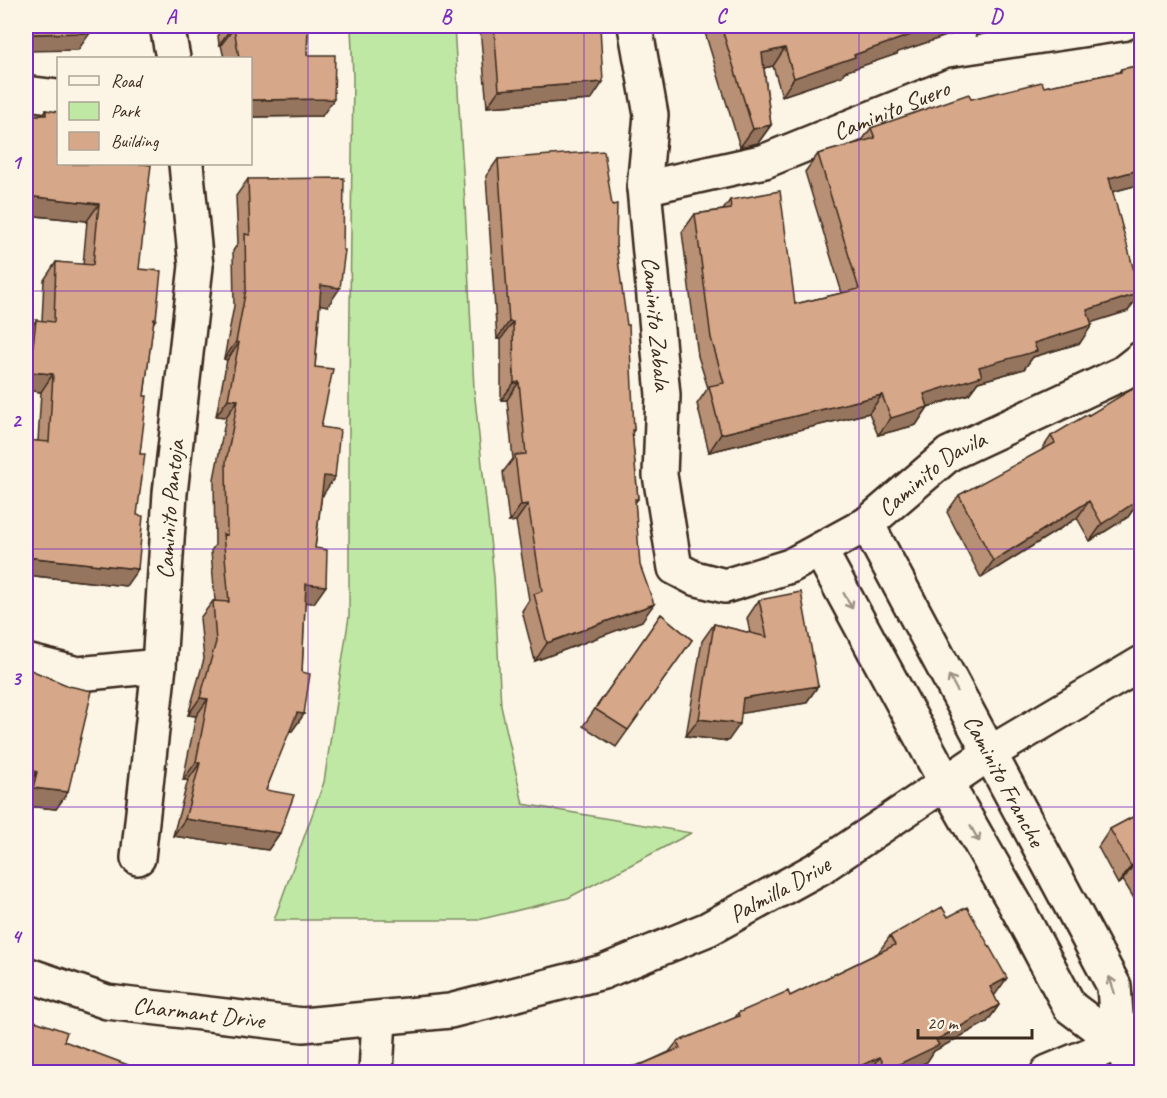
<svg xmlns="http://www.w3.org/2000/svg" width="1167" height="1098" viewBox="0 0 1167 1098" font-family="Caveat,sans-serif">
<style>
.green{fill:#bfe8a4;stroke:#7d8961;stroke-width:1.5}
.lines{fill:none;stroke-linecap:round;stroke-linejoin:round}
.minor-casing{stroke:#3b2a1e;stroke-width:38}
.minor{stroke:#fcf5e5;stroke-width:33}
.wall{fill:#b89075;stroke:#3b2a1e;stroke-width:1.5}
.shaded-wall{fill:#96755f;stroke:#3b2a1e;stroke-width:1.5}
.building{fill:#d6a788;stroke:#3b2a1e;stroke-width:1.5}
.oneway{stroke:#9c9082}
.grid{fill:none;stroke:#7b2cbf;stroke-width:1.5;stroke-opacity:0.55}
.labels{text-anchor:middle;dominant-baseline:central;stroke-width:5;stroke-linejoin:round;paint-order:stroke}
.street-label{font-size:24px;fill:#3b2a1e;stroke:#fcf5e5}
.neatline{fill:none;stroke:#7b2cbf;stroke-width:2}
.grid-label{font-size:20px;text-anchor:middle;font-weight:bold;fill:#7b2cbf}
</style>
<rect width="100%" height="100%" fill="#fcf5e5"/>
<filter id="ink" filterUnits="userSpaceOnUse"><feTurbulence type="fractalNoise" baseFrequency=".0167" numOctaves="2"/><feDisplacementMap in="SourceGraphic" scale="12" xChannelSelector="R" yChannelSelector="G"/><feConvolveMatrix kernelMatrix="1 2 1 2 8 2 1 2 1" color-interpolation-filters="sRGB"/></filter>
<g filter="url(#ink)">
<!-- green -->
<path class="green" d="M351,26H454L465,204L474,389L494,577L501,706L523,804L691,833L568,898L478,920H274L324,782L349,616V385L353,78Z"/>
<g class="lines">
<defs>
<g id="minor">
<path d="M167,26L173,58"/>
<path id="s1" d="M635,26L651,115L644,188L663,395L660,475L675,568L694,578L725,586L790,566L867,524L949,454L1123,373L1142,358"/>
<path d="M26,93L58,97"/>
<path id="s2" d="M644,188L765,161L953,85L1133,58L1142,54"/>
<path id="s3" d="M867,524L1114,986L1118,1043"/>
<path d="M820,550L946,783L1019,911L1070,1007L1118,1043L1134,1072"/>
<path d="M26,661L78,674L159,666"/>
<path id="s4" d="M138,858L159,666L170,493L196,266L186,164"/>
<path id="s5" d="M26,974L107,1002L303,1025L450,1011L603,972L708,929L821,867L990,753L1142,663"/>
<path d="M376,1072L379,1019"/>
<path d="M1048,1072L1118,1043L1142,1027"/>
</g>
</defs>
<!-- minor casing -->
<use href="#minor" class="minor-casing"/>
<!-- minor -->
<use href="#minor" class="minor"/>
</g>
<!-- wall -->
<path class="wall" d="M217,26H308L307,55L322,116L250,117V58H224L221,45H219Z
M479,26H600L591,100L487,107L481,39Z
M703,26H1011L976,36L973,27L898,52L897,54L844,72L842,76L782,96L773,66L764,68L771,125L758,143L740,147Z
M1142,65V184L1112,192L1140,293L1128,311L1091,322L1080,343L1033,357L1024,369L978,382L969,394L928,407L916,425L878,435L869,413L709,452L697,404L708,388L698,356L682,232L695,214L723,210L730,200L795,304L842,293L805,172L818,154L861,142L871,128L971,99L1044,87L1119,72L1121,69Z
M46,110L144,164L139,269L156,319L153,324L144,396L140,454L126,586L26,575V440L38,441L41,392L26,390V335L36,320L42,321L44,280L56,262L83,265L87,221L26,215V115H43Z
M498,159L616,245L634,430L632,433L638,499L635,503L642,621L535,661L522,611L529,600L516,521L509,522L503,472L513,459L507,400H501V339H497L486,176Z
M248,179L328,306L320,304L315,367L321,427L323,495L322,494L315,548L314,603L305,602L302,672L304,714L292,731H289L266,790L280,833L268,850L173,836L188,780H183L196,716L188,715L204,659L200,618L213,601H215L211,551L215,545L214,479L226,417L216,416L227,360L224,359L234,306L233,251L238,243L236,196Z
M1051,436L1142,499L1139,501L1128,517L1090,541L1077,518L981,578L947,512L959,495L1041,451Z
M759,600L818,686L806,703L741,713L728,741L686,736L702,641L714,624L750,633L747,618Z
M661,614L692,640L616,747L583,726Z
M26,668L68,792L56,809L26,806Z
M1142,812V897L1135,900L1123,880L1118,884L1098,847L1110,829Z
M890,936L994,996L999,1005L987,1022L934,1051L927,1062L905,1072H614L645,1063L669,1052L677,1042L735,1018L738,1013L790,996L878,953Z"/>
<!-- shaded-wall -->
<path class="shaded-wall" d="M936,26H974L973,27L898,52L897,54L844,72L842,76L782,96L794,78L909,34Z
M984,26H1011L976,36Z
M231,28H234L221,45H219Z
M90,33L78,50L26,51V34Z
M785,48L773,66L749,71L762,53Z
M603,82L591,100L487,107L499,90Z
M334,99L322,116L250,117V100Z
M771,125L758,143L740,147L753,129Z
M1142,169V184L1096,196L1109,178Z
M27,196L99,204L87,221L26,215V198Z
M321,285L340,288L328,306L309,303Z
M1140,293L1128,311L1074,328L1087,310Z
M509,322H513L501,339H497Z
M1092,325L1080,343L1033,357L1024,369L978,382L969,394L920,409L928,407L916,425L878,435L891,418L924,394L979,367L1034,343Z
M236,342L239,343L227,360L224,359Z
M30,372L53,374L41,392L26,390V380Z
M519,382L507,400H501L514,383Z
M882,395L869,413L709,452L721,434Z
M228,399L238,400L226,417L216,416Z
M324,476L335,477L323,495L312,493Z
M1142,490V499L1139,501L1128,517L1090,541L1102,524Z
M1089,501L1077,518L981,578L993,561Z
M528,504L516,521L509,522L521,505Z
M26,557L138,569L126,586L26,575Z
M306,584L326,586L314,603L294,602Z
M654,604L642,621L535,661L547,643Z
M818,686L806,703L731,715L743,698Z
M200,698L208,699L196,716L188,715Z
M297,713L304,714L292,731L285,730Z
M699,719L740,724L728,741L686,736Z
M196,762L200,763L188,780H183Z
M26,768L37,772L26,788Z
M33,788L68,792L56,809L26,806V799Z
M185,819L280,833L268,850L173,836Z
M1135,863L1123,880L1118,884L1131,866Z
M1142,891V897L1135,900Z
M1007,978L995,995L978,1005L990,987Z
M999,1005L987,1022L934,1051L927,1062L905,1072H885L887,1070L936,1040Z
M880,1057L870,1072H847Z"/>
<!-- building -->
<path class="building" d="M26,26H90V33L26,34Z
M231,26H308L307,55H335L334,99L250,100V58H239L234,28H231Z
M494,26H600L603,82L499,90Z
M721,26H936L854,55L855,57L794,78L785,48L762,53L771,125L753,129Z
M1142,65V169L1109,178L1140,293L1087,310L1092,325L1034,343L1037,351L979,367L982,376L924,394L928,407L891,418L882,395L721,434L709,386L724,383L711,338L695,214L731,209L730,200L780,191L795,304L859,289L818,154L875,138L871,128L969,94L971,99L1042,82L1044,87L1121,72V69Z
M46,110L58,112V164H144L151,165L139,269L161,271L156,319H154L144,396H147L140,454H145L137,515L143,516L138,569L26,557V440L49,442L53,374L30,372L36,320L54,322L56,262L93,265L99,204L27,196L26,206V115H46Z
M604,151L612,205L617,204L616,245L627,325H629L634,430H632L638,499H635L640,565L654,604L547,643L534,594L542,591L528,504L521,505L515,455L526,454L519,382L514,383L513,322H509L498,159Z
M344,178L343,250H345L340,288L321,285L315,367L333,369L321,427L340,430L335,477L324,476L315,548L327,550L326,586L306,584L302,672L310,674L304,714L297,713L266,790L294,795L280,833L185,819L200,763L196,762L208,699L200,698L216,642L213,601L229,602L223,534L227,535L226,462L238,400L228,399L239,343L236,342L246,289L245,234L250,235L248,179Z
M1142,383V490L1137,494L1140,499L1102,524L1089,501L993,561L959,495L1055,443L1051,436L1088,414L1089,415Z
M801,592L818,686L743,698L740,724L699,719L714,624L767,637L759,600Z
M661,614L692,640L628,730L595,709Z
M26,668L69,686L92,691L68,792L33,788L37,772L26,768Z
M1142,812V874L1135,863L1131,866L1110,829Z
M942,907L948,917L967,907L1007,978L990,987L999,1005L936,1040L939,1045L887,1070L880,1057L847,1072H614L645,1063L680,1048L677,1042L739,1016L738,1013L788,991L790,996L895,945L890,936Z
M35,1021L67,1032L64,1041L128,1065L124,1072H26V1027L32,1030Z"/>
<!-- one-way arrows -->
<defs><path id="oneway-shaft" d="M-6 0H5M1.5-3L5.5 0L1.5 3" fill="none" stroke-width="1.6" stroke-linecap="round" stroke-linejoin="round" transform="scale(1.5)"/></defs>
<g class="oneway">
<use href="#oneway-shaft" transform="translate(848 601) rotate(61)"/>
<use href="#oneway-shaft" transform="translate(953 683) rotate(-118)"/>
<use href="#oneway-shaft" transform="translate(975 834) rotate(60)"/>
<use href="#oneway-shaft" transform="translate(1112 985) rotate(-108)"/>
</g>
</g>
<!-- grid -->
<path class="grid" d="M308,26V1072M584,26V1072M859,26V1072M26,291H1142M26,549H1142M26,807H1142"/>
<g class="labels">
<!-- street labels -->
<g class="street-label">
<text stroke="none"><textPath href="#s2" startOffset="260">Caminito Suero</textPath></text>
<text stroke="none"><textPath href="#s1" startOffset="300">Caminito Zabala</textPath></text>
<text stroke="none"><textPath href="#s1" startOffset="838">Caminito Davila</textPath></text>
<text stroke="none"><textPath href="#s4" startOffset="350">Caminito Pantoja</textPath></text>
<text stroke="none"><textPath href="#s3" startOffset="291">Caminito Franche</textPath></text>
<text stroke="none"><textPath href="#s5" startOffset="784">Palmilla Drive</textPath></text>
<text stroke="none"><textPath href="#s5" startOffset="178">Charmant Drive</textPath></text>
</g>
</g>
<!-- margin -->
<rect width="1167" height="1098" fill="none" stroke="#fcf5e5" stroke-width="66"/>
<!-- legend -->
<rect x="57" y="57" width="195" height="108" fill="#fcf5e5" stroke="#afa495" stroke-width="1.5"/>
<rect x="69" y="76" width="30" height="9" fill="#fcf5e5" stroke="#afa495" stroke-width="1.5"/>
<text x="111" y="87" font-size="18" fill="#3b2a1e">Road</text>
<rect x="69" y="102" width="30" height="18" fill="#bfe8a4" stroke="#afa495" stroke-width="1.5"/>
<text x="111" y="117" font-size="18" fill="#3b2a1e">Park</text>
<rect x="69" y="132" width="30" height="18" fill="#d6a788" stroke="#afa495" stroke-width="1.5"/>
<text x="111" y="147" font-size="18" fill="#3b2a1e">Building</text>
<!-- scale -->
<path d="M918 1029v9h114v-9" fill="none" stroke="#3b2a1e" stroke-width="3"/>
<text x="927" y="1029" font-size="18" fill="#3b2a1e" stroke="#fcf5e5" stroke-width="4.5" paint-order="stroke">20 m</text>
<rect x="33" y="33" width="1101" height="1032" class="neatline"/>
<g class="grid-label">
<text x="171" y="23">A</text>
<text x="446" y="23">B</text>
<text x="721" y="23">C</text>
<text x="996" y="23">D</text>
<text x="16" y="169">1</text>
<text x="16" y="427">2</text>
<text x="16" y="685">3</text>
<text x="16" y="943">4</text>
</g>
</svg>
